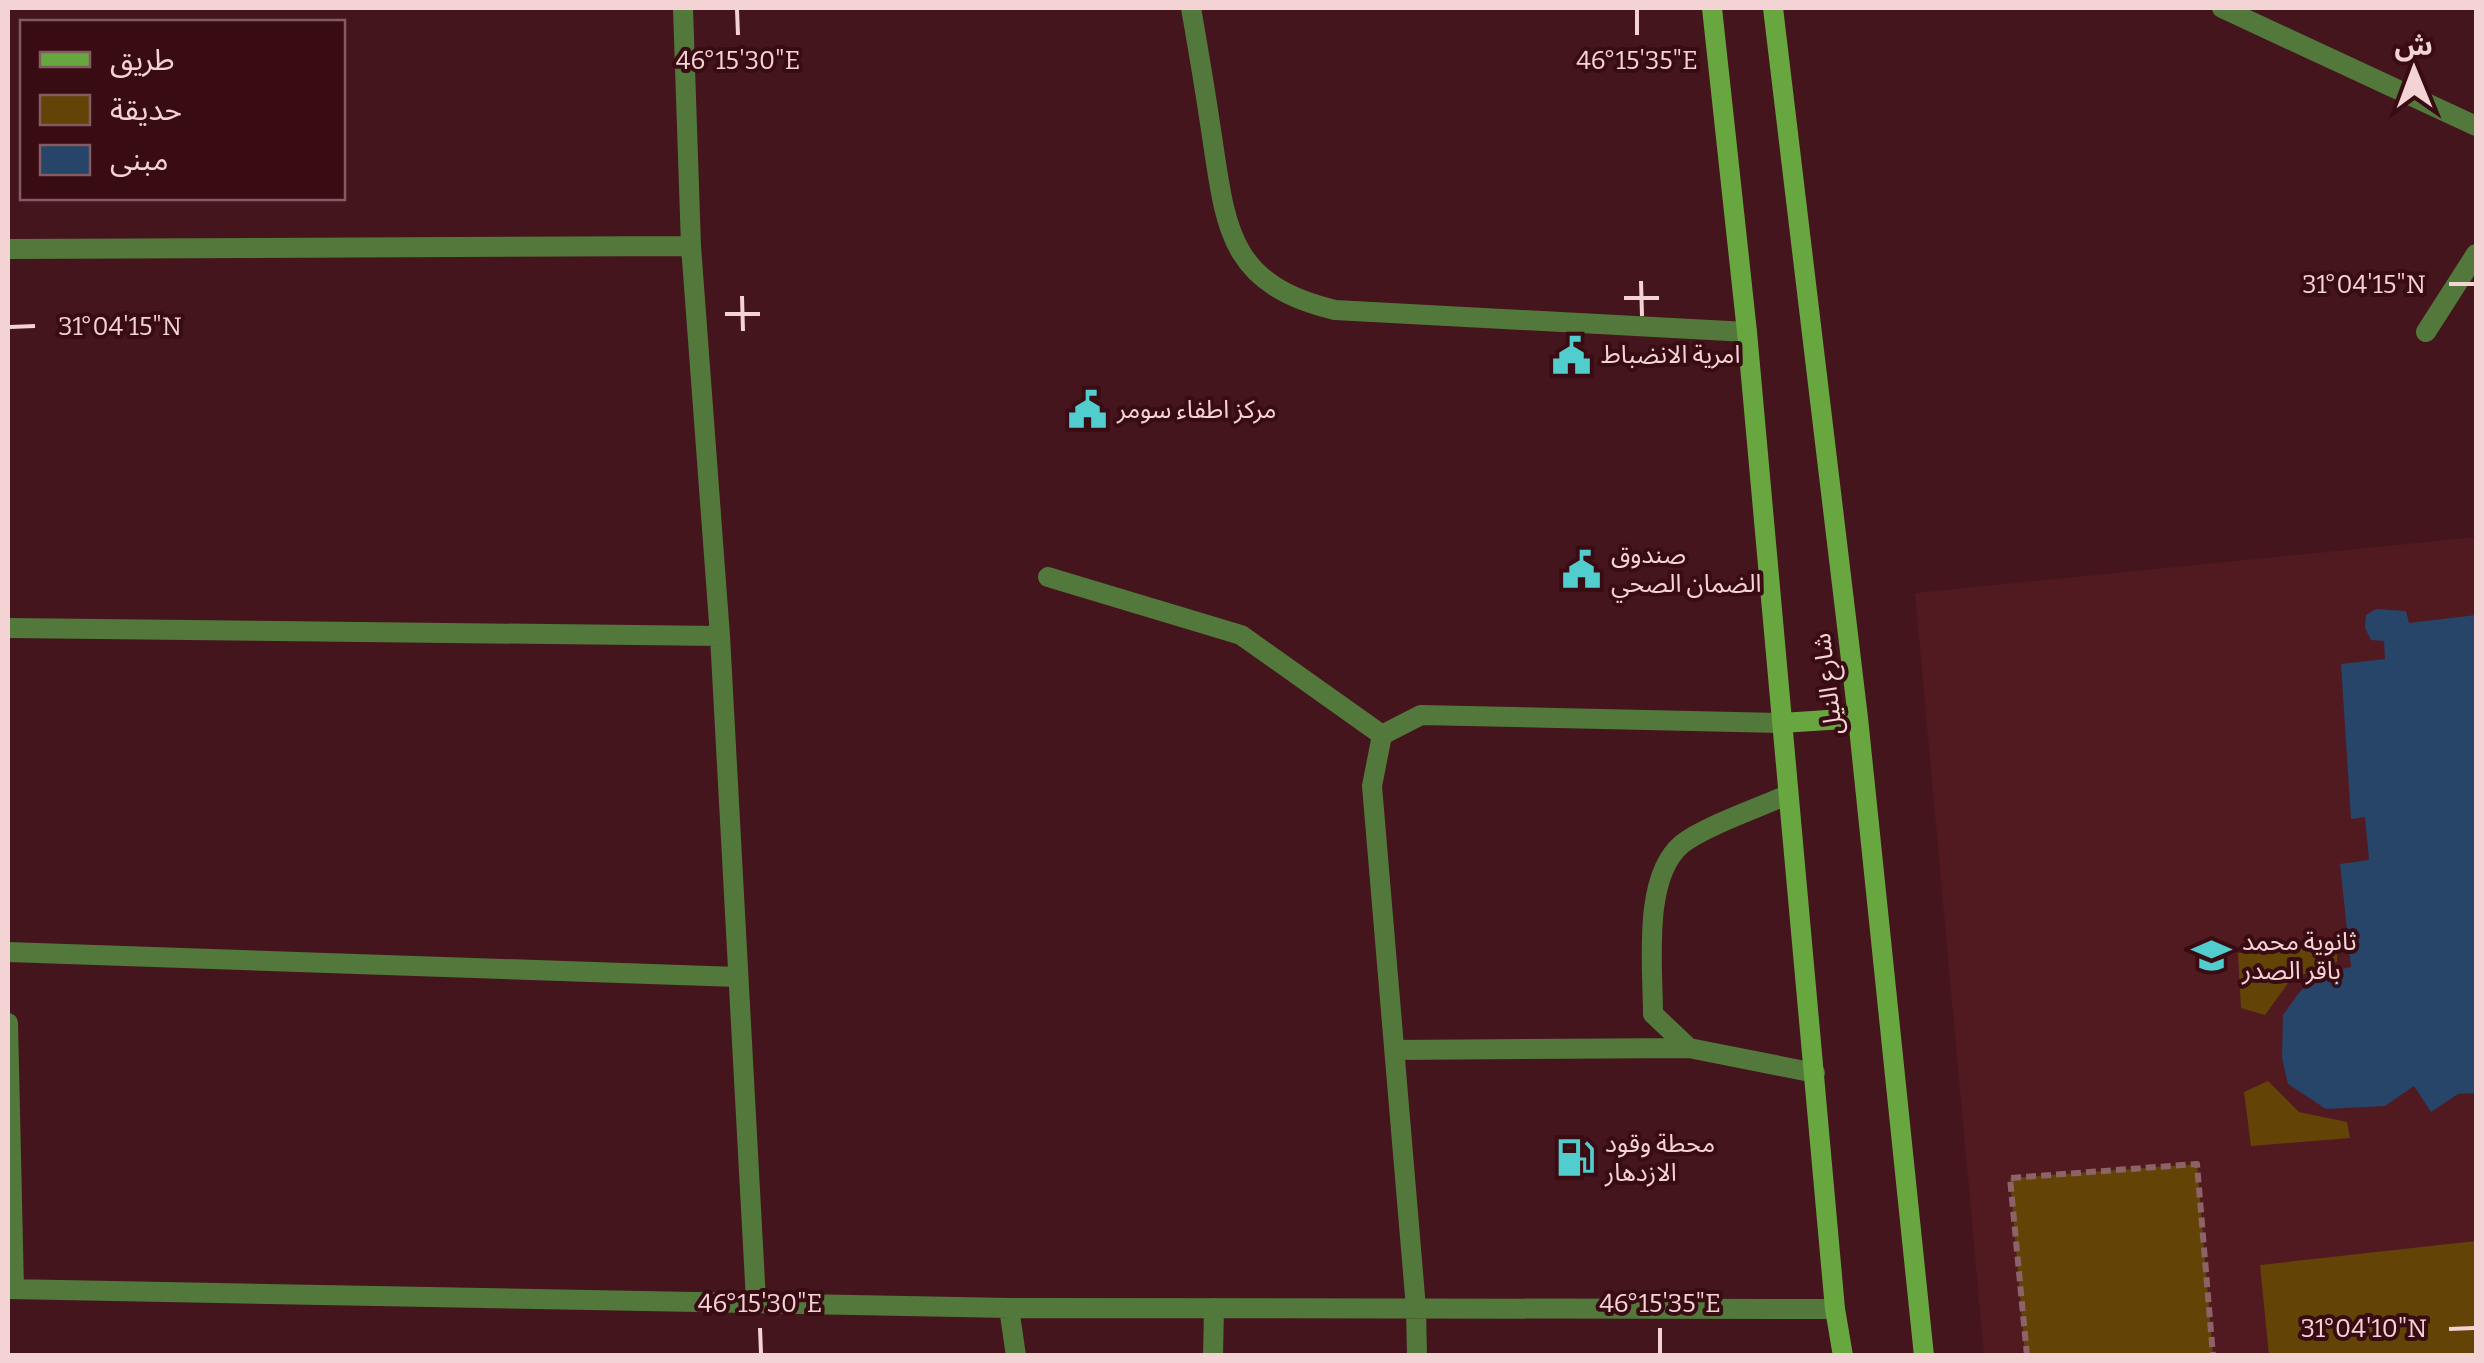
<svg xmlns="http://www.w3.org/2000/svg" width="2484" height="1363" viewBox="0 0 2484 1363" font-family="Bitter,'Noto Sans Arabic',serif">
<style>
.built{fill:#511a21}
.green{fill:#644307}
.building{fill:#274469}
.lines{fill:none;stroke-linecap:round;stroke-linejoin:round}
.path{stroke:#8c6367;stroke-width:6;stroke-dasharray:10 5;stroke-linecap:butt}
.lane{stroke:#52783c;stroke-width:20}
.street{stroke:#52783c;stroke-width:20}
.secondary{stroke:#68a640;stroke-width:20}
.ticks{fill:none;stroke:#f3d3d4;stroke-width:4}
.labels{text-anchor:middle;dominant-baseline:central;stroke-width:8;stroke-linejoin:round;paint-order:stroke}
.poi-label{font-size:25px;fill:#f3d3d4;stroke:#390b13;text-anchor:start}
.street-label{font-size:25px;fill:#f3d3d4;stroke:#390b13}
.ticks-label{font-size:25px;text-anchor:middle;fill:#f3d3d4;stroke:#390b13;stroke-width:8;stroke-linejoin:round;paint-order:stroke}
</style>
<rect width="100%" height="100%" fill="#44151c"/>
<!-- built -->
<path class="built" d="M2476,537V1355H1984L1915,593Z"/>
<!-- green -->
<path class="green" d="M2337,944V962L2291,979L2265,1015L2241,1008L2238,953Z
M2268,1081L2299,1112L2347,1122L2350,1138L2251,1146L2244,1092Z
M2197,1164L2213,1355H2025L2010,1178Z
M2476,1241V1355H2269L2260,1265Z"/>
<!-- building -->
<path class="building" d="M2376,609L2406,611L2409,623L2476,615V1093L2458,1094L2431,1112L2414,1086L2385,1106L2326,1109L2288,1084L2282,1058L2283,1015L2298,994L2315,975L2351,967L2340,864L2369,860L2365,817L2351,819L2341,664L2385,659L2384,641L2371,640L2365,628L2366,615Z"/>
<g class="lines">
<!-- path -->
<path class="path" d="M2027,1356L2010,1178L2197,1164L2213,1356"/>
<!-- lane -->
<path class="lane" d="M1191,8C1198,48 1205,89 1211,130C1226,226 1226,284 1335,310L1747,332
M1048,577L1241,635L1382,735
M1787,795C1760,807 1703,827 1682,844C1642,877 1653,967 1653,1014L1689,1048L1815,1073
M1394,1050L1689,1048
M1416,1308L1372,786L1382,735L1421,715L1782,723"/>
<!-- street -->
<path class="street" d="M683,8L691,246L720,636L756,1301
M2222,8L2476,126
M8,249L691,246
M2426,332L2476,254
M8,628L720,636
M8,952L738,977
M8,1023L14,1289
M8,1289L1009,1308L1835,1309
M1009,1308L1016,1356
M1416,1308L1417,1356
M1213,1356L1214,1308"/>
<!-- secondary -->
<path class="secondary" d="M1712,8L1747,332L1835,1309L1843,1356
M1773,8L1858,718L1924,1356
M1782,723L1858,718"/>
</g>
<!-- ticks -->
<path class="ticks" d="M737,10L738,35M1637,10V35M1641,281L1642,316M2449,284H2474M742,296L743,331M1624,298H1659M725,314H760M10,327L35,326M760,1328L761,1353M1660,1328V1353M2449,1329L2474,1328"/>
<!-- icons -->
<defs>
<symbol id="civic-bare" viewBox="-9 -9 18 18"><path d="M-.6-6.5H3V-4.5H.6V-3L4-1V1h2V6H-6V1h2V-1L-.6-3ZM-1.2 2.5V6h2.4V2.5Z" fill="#52cdcd" stroke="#390b13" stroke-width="2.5" paint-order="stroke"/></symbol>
<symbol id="school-bare" viewBox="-9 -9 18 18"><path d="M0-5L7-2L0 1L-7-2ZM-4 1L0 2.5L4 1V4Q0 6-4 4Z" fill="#52cdcd" stroke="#390b13" stroke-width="2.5" paint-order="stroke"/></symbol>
<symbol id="fuel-bare" viewBox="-9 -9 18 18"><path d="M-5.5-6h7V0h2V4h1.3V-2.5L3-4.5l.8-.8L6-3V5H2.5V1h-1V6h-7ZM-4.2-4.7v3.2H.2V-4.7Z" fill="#52cdcd" stroke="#390b13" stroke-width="2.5" paint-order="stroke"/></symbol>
</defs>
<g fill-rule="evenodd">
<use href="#civic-bare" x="1544" y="328" width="55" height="55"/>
<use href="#civic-bare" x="1060" y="382" width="55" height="55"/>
<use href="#civic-bare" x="1554" y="542" width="55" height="55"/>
<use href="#school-bare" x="2184" y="928" width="55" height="55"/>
<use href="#fuel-bare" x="1548" y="1130" width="55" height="55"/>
</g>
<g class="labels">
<!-- poi labels -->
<g class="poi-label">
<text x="1601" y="355">امرية الانضباط</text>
<text x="1117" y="410">مركز اطفاء سومر</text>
<text x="1611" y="555">صندوق<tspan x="1611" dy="29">الضمان الصحي</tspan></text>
<text x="2242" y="942">ثانوية محمد<tspan x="2242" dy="29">باقر الصدر</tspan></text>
<text x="1605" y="1144">محطة وقود<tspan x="1605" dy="29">الازدهار</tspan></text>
</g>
<!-- street labels -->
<g class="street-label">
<text transform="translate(1828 684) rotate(-97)">شارع النيل</text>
</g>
</g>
<g class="ticks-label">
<text x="738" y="69">46°15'30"E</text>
<text x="1637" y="69">46°15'35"E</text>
<text x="2364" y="293">31°04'15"N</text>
<text x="120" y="335">31°04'15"N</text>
<text x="760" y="1312">46°15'30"E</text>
<text x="1660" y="1312">46°15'35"E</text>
<text x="2364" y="1337">31°04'10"N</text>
</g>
<!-- border -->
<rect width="2484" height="1363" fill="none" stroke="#f3d3d4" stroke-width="20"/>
<!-- legend -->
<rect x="20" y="20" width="325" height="180" fill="#390b13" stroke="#835b60" stroke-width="2.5"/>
<rect x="40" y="52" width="50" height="15" fill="#68a640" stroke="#835b60" stroke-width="2.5"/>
<text x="110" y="70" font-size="30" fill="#f3d3d4">طريق</text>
<rect x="40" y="95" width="50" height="30" fill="#644307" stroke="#835b60" stroke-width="2.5"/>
<text x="110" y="120" font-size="30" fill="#f3d3d4">حديقة</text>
<rect x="40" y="145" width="50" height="30" fill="#274469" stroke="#835b60" stroke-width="2.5"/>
<text x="110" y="170" font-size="30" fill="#f3d3d4">مبنى</text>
<!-- north arrow -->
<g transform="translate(2414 70) rotate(359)" stroke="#390b13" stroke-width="8" paint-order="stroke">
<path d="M0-8L18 38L0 25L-18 38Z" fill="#f3d3d4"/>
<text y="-15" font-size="28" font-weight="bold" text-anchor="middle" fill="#f3d3d4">ش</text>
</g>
</svg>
